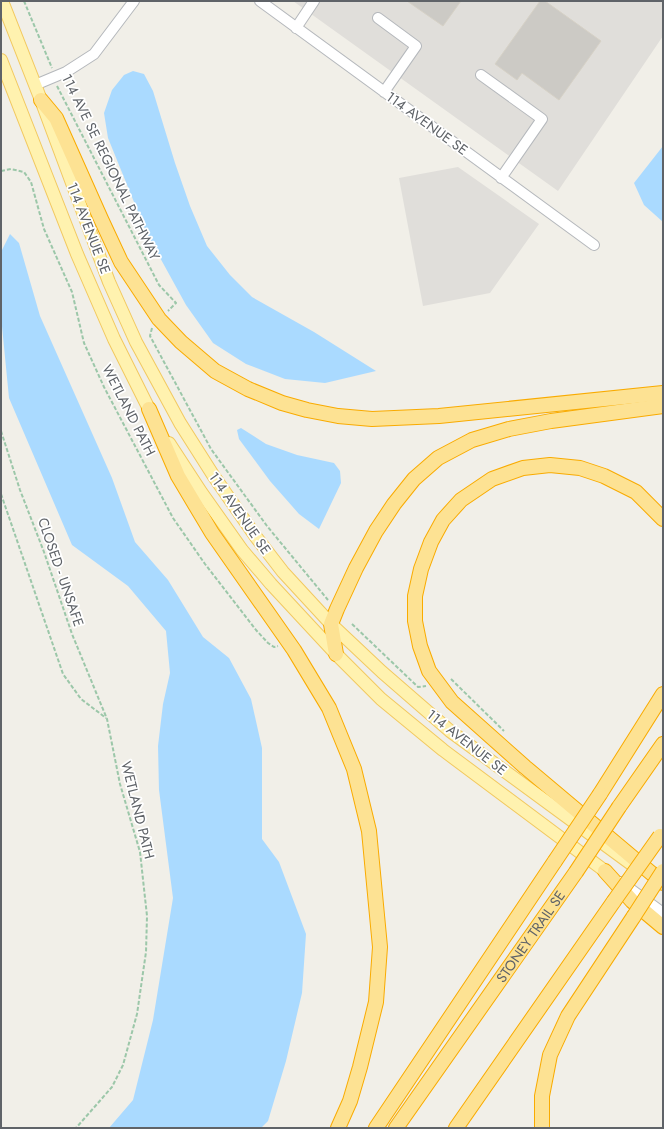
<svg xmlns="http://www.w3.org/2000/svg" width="664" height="1129" viewBox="0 0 664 1129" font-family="Jost,sans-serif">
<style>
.industrial{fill:#e0deda}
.water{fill:#aadaff}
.building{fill:#cccac5;stroke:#d6d1c6}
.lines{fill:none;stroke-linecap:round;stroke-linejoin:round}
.minor-casing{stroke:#b5b8bc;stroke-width:12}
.major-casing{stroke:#f2c960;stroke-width:14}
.highway-casing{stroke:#f9ab00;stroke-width:16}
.path{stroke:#9cc7a9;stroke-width:2;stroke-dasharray:4 2;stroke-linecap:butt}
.minor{stroke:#fff;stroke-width:10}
.major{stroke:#fff2af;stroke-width:12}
.highway{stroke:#fde293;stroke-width:14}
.highway-bridge-casing{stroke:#f9ab00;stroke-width:16;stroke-linecap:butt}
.highway-bridge{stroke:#fde293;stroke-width:14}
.labels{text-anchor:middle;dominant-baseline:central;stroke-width:3.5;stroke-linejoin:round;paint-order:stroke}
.street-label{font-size:14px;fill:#5f6368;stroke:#fff}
</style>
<rect width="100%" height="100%" fill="#f1efe8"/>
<!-- industrial -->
<path class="industrial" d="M293,1H663V36L558,191Z
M458,167L539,224L490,293L423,306L399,178Z"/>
<!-- water -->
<path class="water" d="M133,71L144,74L153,91L175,163L190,206L207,246L230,275L252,297L314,332L376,371L325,383L285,379L246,364L213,343L186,305L147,234L108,138L104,113L112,90L124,75Z
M663,146V222L644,205L634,183Z
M10,234L19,243L40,316L112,478L135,542L168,580L203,637L229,658L251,699L262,748V839L279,862L306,934L302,993L286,1061L268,1121L261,1128H109L133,1100L153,1020L173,898L159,790L158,746L163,704L170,673L166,631L128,586L72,545L9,398L1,316V252Z
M241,428L266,444L297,455L334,463L340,471L341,483L319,529L299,514L270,481L239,439L237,430Z"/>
<!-- building -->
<path class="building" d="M407,1H461L443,26Z
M540,1H545L601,41L559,100L522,73L517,80L495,64Z"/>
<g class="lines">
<defs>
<path id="minor" d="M260,1L594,245
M378,18L416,46L384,92
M296,28L314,1
M481,75L542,119L501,178
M35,85L66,72L94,54L134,1
M621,882L663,913"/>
<path id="major" d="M2,1L41,100L109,282L136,342L180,423L213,475L256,537L283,572L331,624L382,672L450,731L634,866
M1,60L77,254L114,339L153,417
M169,443L201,492L242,550L271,584L336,654L381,699L443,750L605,871"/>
<g id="highway">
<path d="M41,100L56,118L101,219L121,262L159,319L181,342L215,371L248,389L282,403L307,410L338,416L372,419L439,416L663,393"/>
<path d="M149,409L178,476L212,533L294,650L329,708L354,769L369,831L380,947L376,1002L360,1067L350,1101L338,1128"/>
<path d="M663,519L636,492L604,476L580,468L550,465L523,468L492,479L461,500L443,520L431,542L421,569L415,596V621L420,646L429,671L452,702L525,767L663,883"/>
<path d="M336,654L331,624L337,609L356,568L376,531L394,504L414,479L438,458L472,440L509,429L551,421L663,406"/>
<path d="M600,794L663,694"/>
<path d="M619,807L663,744"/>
<path d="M605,871L632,901L663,927"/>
<path d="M376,1128L555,861"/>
<path id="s1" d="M396,1128L576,872"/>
<path d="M456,1128L614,901"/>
<path d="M542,1128V1096L550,1055L568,1016L634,916"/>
</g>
</defs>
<!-- minor casing -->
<use href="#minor" class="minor-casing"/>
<!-- major casing -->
<use href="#major" class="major-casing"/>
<!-- highway casing -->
<use href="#highway" class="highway-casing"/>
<!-- path -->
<path class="path" d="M24,1L52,68
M57,86L159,285L176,303L168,311
M1,171L11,169L24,172L31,182L44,229L72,292L84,343L104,387L173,518L205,564L256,630L268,643L274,647L278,646
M152,328L150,336L211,449L267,526L328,600
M1,431L20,490L44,552L72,634L107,719L120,784L140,852L147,916L146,952L137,1014L123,1065L112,1087L76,1128
M1,494L63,674L81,699L106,718
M352,624L418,687L426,686
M451,679L504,731"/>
<!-- minor -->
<use href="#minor" class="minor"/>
<!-- major -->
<use href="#major" class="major"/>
<!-- highway -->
<use href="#highway" class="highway"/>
<defs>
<path id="highway-bridge" d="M555,861L600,794
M576,872L619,807
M614,901L660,836
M634,916L663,871"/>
</defs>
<!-- highway-bridge casing -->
<use href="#highway-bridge" class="highway-bridge-casing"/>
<!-- highway-bridge -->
<use href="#highway-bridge" class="highway-bridge"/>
</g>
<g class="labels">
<!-- street labels -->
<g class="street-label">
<text transform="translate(427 123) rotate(36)">114 AVENUE SE</text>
<text transform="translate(111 167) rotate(64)">114 AVE SE REGIONAL PATHWAY</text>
<text transform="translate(89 228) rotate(69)">114 AVENUE SE</text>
<text transform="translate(129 410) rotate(63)">WETLAND PATH</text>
<text transform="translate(240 513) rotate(55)">114 AVENUE SE</text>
<text transform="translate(61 572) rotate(71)">CLOSED - UNSAFE</text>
<text transform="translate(467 742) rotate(38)">114 AVENUE SE</text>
<text transform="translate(138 810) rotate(76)">WETLAND PATH</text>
<text stroke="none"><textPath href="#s1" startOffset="234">STONEY TRAIL SE</textPath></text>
</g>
</g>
<!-- border -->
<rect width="664" height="1129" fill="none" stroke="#5f6368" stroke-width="4"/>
</svg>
